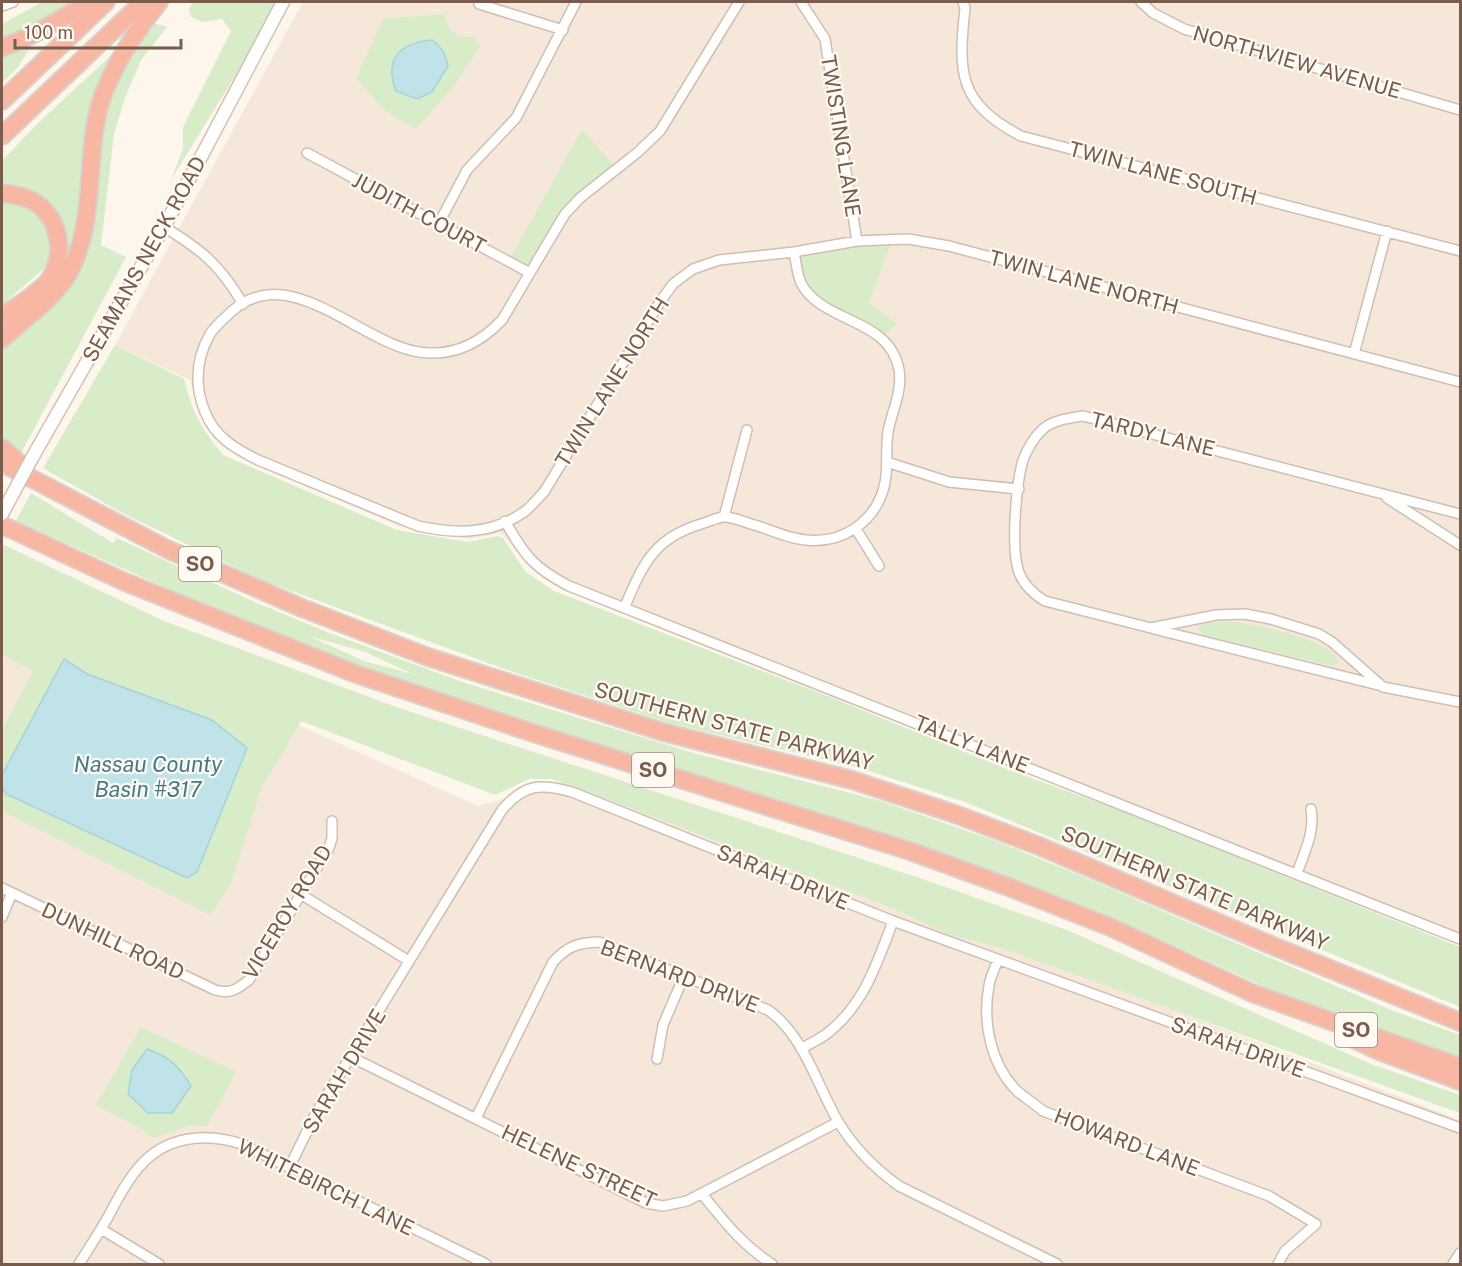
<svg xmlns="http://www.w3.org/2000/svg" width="1462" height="1266" viewBox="0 0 1462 1266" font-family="'Public Sans',sans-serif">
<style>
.residential{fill:#f5e8da}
.green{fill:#d8ecc9;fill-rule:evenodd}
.water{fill:#bfe3e8;stroke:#a5d3da;stroke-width:1.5}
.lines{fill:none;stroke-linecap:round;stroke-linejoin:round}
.minor-casing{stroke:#d1beb0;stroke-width:12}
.secondary-casing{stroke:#d6c0b0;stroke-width:15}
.motorway-casing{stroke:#dad1cd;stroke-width:20}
.minor{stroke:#fff;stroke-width:9}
.secondary{stroke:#fff;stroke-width:12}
.motorway{stroke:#f7b7a3;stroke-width:16}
.secondary-bridge-casing{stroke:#d6c0b0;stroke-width:15;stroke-linecap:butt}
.secondary-bridge{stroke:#fff;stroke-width:12}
.labels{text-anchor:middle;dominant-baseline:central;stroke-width:4.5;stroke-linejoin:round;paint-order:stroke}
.shield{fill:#fffaf3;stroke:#a28b7f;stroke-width:1.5}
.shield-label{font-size:20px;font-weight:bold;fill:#7a5c4d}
.street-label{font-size:21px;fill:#7a5c4d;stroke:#fffaf3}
.water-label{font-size:22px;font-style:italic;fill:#437c86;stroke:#fffaf3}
</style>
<rect width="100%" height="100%" fill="#fdf6ec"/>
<!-- residential -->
<path class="residential" d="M303,2H1460V936L528,565L501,533L470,539L400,527L229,450L199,414L190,380L115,345Z
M2,592L478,806L574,779L1460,1120V1264H2Z"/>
<!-- green -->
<path class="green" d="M42,2H70L39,25L2,38V24Z
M193,2H275L251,50L171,180L183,149V127L231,31L222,19L202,22L191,17L189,9Z
M443,14C448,30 458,40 475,36L476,43L481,45L452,89L416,129L384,110L356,78L383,19Z
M153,23L167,27L141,60L125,98L114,134L101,245L126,257L20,455L2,440V349L28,328L58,297L83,259L100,126L126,57Z
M31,47L18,67L2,83V58Z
M119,48L77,235L73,248L65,245L61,223L2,190V161L35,126Z
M582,129L615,167L580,194L529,269L510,259Z
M14,200L36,210L51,231L53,253L48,265L2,305V201Z
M892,240L869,303L897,324L883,337L828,307L803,283L795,253Z
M115,345L184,379C192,412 201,428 223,455L397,530L468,542L497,536L503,538L525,571L554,591L830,697L1009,770L1130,814L1460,947V1007L968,803L860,768L669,723L510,671L264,581L124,514L43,468Z
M31,493L113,543L117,538L250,600L327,632L465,683L697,754L881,801L996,841L1089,879L1391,1010L1460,1035V1062L1300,1003L1166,942L988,870L872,830L529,723L327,654L243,622L16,521ZM309,636L365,652L413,674L364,661Z
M2,544L164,621L399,708L923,879L1067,930L1371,1064L1460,1095V1113L1004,949L948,934L897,910L573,786L552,779H529L495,795L301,721L262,787L231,883L211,915L2,811V730L33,671L2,655Z
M1225,621C1247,623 1336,639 1339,663L1332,666L1203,635L1198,629L1201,624Z
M141,1027L236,1072L207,1126H189L154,1138L143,1130L96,1105Z"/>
<!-- water -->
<path class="water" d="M432,40C442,47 445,53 448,66L432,92L417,99L396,91C384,59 399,43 432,40Z
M64,659L87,674L212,720L247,748L197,872L187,878L6,794L2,787V775Z
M147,1049C170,1057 178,1065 191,1086L172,1113H148L128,1094L132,1070Z"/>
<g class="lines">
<defs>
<path id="minor" d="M739,2L660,131L638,152L580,198L565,214L502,320C483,340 459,354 430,353C367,353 294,257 232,311C225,318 216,325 210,334C196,359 194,385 205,412C215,437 234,448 258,460L418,526C455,534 491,535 524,512C531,507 537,499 544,492L660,302L673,284L693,269L719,260L794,252L857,241L908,239L949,246L1460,382
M801,2L825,39L857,241
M963,2L965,8C958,73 958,103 1021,136L1460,251
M1141,2L1153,13L1184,29L1460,110
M479,4L563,30
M2,6L13,2
M307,153L530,273
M439,223L467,170L516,118L576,2
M164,227C202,250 220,265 243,304
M1354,354L1387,231
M887,462L949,482L1019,489
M1387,498L1460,545
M1460,514L1083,416C1070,418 1053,420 1043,429C1035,436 1027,449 1023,460C1016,484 1010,553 1020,575C1025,586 1035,595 1045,601L1151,628L1216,615L1245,614L1271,619L1319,634L1332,642L1383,687L1460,702
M724,517L747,430
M505,521C524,555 534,568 569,586L1460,939
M856,529L879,566
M625,606C643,564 654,538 701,524C708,522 716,518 723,517C733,516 748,524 758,526C773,531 790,539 806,540C842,544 875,522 884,487C889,469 885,450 888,432C891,413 903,391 899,370C890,317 822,324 801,283C797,274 796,262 794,252
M1154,629L1382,686
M1297,873C1305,851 1315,832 1311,809
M2,888L215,990C231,994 236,990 249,980L329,848L332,838V821
M302,895L409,961
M2,917L12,893
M998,960C995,968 990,977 989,986C982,1022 991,1065 1017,1091C1025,1098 1035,1104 1043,1111L1269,1196L1316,1224L1285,1251L1278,1264
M801,1049C809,1044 818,1040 825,1035C863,1007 877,964 893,921
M351,1057L646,1203L663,1206L687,1201L838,1122
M657,1059L663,1025L684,976
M476,1118L553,962C568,946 577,943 599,942L768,1010C804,1035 817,1086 839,1123C855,1149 874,1168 899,1186L1057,1264
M289,1168L316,1113L502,810C524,784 540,783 572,792L893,921L1460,1128
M702,1194C723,1220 743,1246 772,1264
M101,1229L159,1264
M79,1264C89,1248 99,1233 108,1217C117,1200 127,1180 140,1166C166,1136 206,1132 242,1144L486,1264
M1453,1264L1460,1253"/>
<path id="secondary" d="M32,458L164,227L283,2"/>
<path id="motorway" d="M2,48C33,36 61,20 89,2
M2,101L106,2
M2,136L143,2
M2,194C8,193 13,195 19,196C55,204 69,246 51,277C43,291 15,307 2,317
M2,339C23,320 49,302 65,279C98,227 84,161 100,104C112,66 135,33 159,2
M2,448L23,466
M2,463L167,549L302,608L428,657L663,732L852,780L955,814L1039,846L1266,943L1460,1022
M2,525L125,582L356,674L533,733L910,851L1006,886L1110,927L1252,993L1460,1067
M1351,1038L1379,1051L1460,1081"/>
</defs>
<!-- minor casing -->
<use href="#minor" class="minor-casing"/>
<!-- secondary casing -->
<use href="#secondary" class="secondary-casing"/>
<!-- motorway casing -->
<use href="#motorway" class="motorway-casing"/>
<!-- minor -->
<use href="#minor" class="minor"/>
<!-- secondary -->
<use href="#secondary" class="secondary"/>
<!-- motorway -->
<use href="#motorway" class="motorway"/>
<defs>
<path id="secondary-bridge" d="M2,514L32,458"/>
</defs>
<!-- secondary-bridge casing -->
<use href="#secondary-bridge" class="secondary-bridge-casing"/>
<!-- secondary-bridge -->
<use href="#secondary-bridge" class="secondary-bridge"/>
</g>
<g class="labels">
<!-- shield labels -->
<g class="shield">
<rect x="179" y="547" width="42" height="34" rx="4.5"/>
<rect x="632" y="753" width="42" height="34" rx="4.5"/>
<rect x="1335" y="1013" width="42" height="34" rx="4.5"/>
</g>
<g class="shield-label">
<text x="200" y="564">SO</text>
<text x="653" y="770">SO</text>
<text x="1356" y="1030">SO</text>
</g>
<!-- street labels -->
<g class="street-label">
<text transform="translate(1297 62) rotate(16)">NORTHVIEW AVENUE</text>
<text transform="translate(841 136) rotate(81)">TWISTING LANE</text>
<text transform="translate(1163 173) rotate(15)">TWIN LANE SOUTH</text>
<text transform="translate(419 213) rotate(28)">JUDITH COURT</text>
<text transform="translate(144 259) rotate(-61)">SEAMANS NECK ROAD</text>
<text transform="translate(1084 282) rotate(15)">TWIN LANE NORTH</text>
<text transform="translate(612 382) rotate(-58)">TWIN LANE NORTH</text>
<text transform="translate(1153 434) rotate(14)">TARDY LANE</text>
<text transform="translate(734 726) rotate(15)">SOUTHERN STATE PARKWAY</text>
<text transform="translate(972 744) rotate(22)">TALLY LANE</text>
<text transform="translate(783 877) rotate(22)">SARAH DRIVE</text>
<text transform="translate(1195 888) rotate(23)">SOUTHERN STATE PARKWAY</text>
<text transform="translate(287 912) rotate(-59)">VICEROY ROAD</text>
<text transform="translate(113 941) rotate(25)">DUNHILL ROAD</text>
<text transform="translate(680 976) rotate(21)">BERNARD DRIVE</text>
<text transform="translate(1238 1047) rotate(20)">SARAH DRIVE</text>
<text transform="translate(344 1071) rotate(-59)">SARAH DRIVE</text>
<text transform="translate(1127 1142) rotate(21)">HOWARD LANE</text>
<text transform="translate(579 1166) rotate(25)">HELENE STREET</text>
<text transform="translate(326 1187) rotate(26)">WHITEBIRCH LANE</text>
</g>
<!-- water labels -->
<g class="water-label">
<text x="148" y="764">Nassau County<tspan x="148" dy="25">Basin #317</tspan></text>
</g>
</g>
<!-- border -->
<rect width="1462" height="1266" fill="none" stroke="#7a5c4d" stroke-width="6"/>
<!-- scale -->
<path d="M15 39v9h166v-9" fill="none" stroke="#7a5c4d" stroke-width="3"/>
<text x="24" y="39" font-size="18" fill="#7a5c4d" stroke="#fffaf3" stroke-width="4.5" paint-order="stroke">100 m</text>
</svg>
